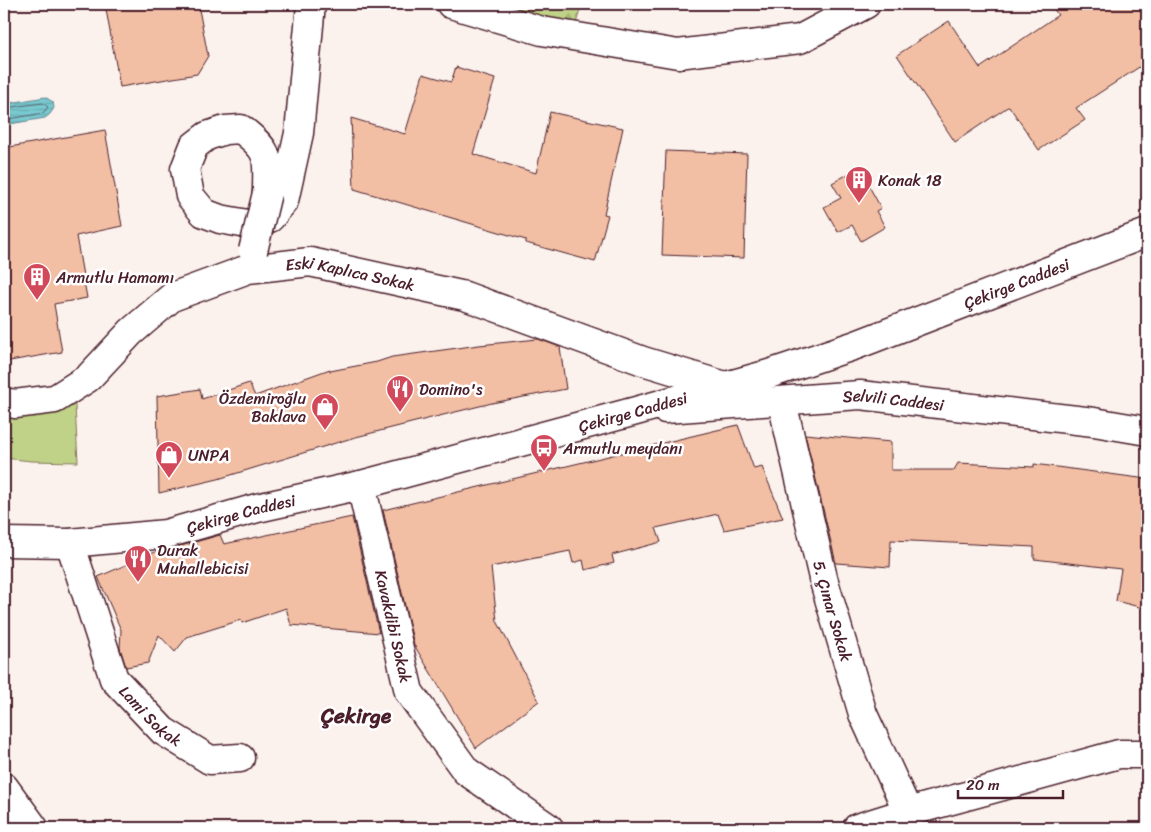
<svg xmlns="http://www.w3.org/2000/svg" width="1151" height="832" viewBox="0 0 1151 832" font-family="Sriracha,sans-serif">
<style>
.forest{fill:url(#forest-firs);stroke:#847859}
.park{fill:#bfd287;stroke:#847859}
.water{fill:url(#water-rules);stroke:#66858e}
.lines{fill:none;stroke-linecap:round;stroke-linejoin:round}
.shore{stroke:#5c636d;stroke-width:1}
.building{fill:#f2bfa4;stroke:#4a1f2b}
.minor-casing{stroke:#4a1f2b;stroke-width:31}
.major-casing{stroke:#4a1f2b;stroke-width:31}
.minor{stroke:#fff;stroke-width:28}
.major{stroke:#fff;stroke-width:28}
.minor-bridge-casing{stroke:#4a1f2b;stroke-width:31;stroke-linecap:butt}
.minor-bridge{stroke:#fff;stroke-width:28}
.labels{text-anchor:middle;dominant-baseline:central;stroke-width:5;stroke-linejoin:round;paint-order:stroke}
.poi-label{font-size:16px;fill:#4a1f2b;stroke:#fff;text-anchor:start}
.street-label{font-size:16px;fill:#4a1f2b;stroke:#fff}
.district-label{font-size:21px;font-weight:bold;fill:#4a1f2b;stroke:#fff}
</style>
<defs>
<pattern id="forest-firs" width="22" height="20" patternUnits="userSpaceOnUse" patternTransform="scale(1.25)"><rect width="22" height="20" fill="#bfd287"/><path d="M5 1l3.5 6h-7zM16 11l3.5 6h-7z" fill="#a6b475"/></pattern>
<pattern id="water-rules" width="6" height="5" patternUnits="userSpaceOnUse" patternTransform="scale(1.25)"><rect width="6" height="5" fill="#78c9d0"/><path d="M0 2.5h6" fill="none" stroke="#69acb3"/></pattern>
</defs>
<rect width="100%" height="100%" fill="#fcf2ed"/>
<filter id="ink" filterUnits="userSpaceOnUse"><feTurbulence type="fractalNoise" baseFrequency=".02" numOctaves="2"/><feDisplacementMap in="SourceGraphic" scale="10" xChannelSelector="R" yChannelSelector="G"/><feConvolveMatrix kernelMatrix="1 2 1 2 8 2 1 2 1" color-interpolation-filters="sRGB"/></filter>
<g filter="url(#ink)">
<!-- forest -->
<path class="forest" d="M462,4H582L572,36Z"/>
<!-- park -->
<path class="park" d="M74,387L78,462L31,461L4,458V402Z"/>
<!-- water -->
<path class="water" d="M45,97L53,102L54,108L50,114L45,118L4,125V104Z"/>
<g class="lines">
<!-- shore -->
<path class="shore" d="M4,108L43,103L48,107L43,113L4,120"/>
</g>
<!-- building -->
<path class="building" d="M105,4H198L208,56L197,74L120,87Z
M1050,4H1147V62L1076,108L1085,120L1039,150L1009,106L955,142L897,55L949,21L980,68L1058,15Z
M456,67L495,79L473,154L536,173L550,112L623,128L604,214L608,215L595,262L526,243V240L354,189L351,118L405,134L423,74L451,82Z
M105,130L122,226L76,236L87,298L54,304L62,352L4,362V148Z
M666,151L747,154L744,258L662,255Z
M859,168L881,208L876,211L885,227L861,241L852,225L838,232L824,207L841,198L832,183Z
M538,339L560,347L566,389L492,403L431,418L352,438L218,479L159,493L157,396L200,389L202,399L249,383L255,396L330,369V371L377,362L392,357L479,345Z
M738,425L754,469L762,467L783,518L724,530L718,514L656,528L661,542L612,555L614,563L585,570L583,560L573,563L570,551L491,567L497,621L539,701L476,748L414,645L383,510Z
M805,434L891,442V470H954L958,463L1034,467V464L1147,479V609L1116,601L1121,569L1034,559V547L891,540L890,567L836,563Z
M352,517L379,633L291,625L286,608L242,623L241,620L187,637L175,652L159,635L148,663L126,667L120,648L121,630L98,577L160,550L170,549L220,535L224,544Z"/>
<g class="lines">
<defs>
<g id="minor">
<path d="M451,4L542,31L678,54L800,39L866,4"/>
<path d="M267,193C267,156 272,153 241,129L225,130L207,136L194,146L185,169L190,196L204,213L220,219L247,224L270,218L284,201L299,133L311,4"/>
<path id="s1" d="M4,402L15,404L55,399L88,378L131,332L172,297L248,269L310,262L465,296L643,361L725,386"/>
<path id="s2" d="M782,402L823,578L863,714L908,812"/>
<path id="s3" d="M665,409L860,395L1094,422L1147,431"/>
<path id="s4" d="M361,485L409,692L466,771L549,828"/>
<path id="s5" d="M70,543L114,679L163,731L210,760L240,758"/>
<path d="M4,787L34,828"/>
<path d="M857,828L908,812L1119,754H1147"/>
</g>
<g id="major">
<path id="s6" d="M4,542L70,543L166,534L257,508L361,485L636,411L769,374L856,345L1147,233"/>
</g>
</defs>
<!-- minor casing -->
<use href="#minor" class="minor-casing"/>
<!-- major casing -->
<use href="#major" class="major-casing"/>
<!-- minor -->
<use href="#minor" class="minor"/>
<!-- major -->
<use href="#major" class="major"/>
<defs>
<path id="minor-bridge" d="M253,251L267,193"/>
</defs>
<!-- minor-bridge casing -->
<use href="#minor-bridge" class="minor-bridge-casing"/>
<!-- minor-bridge -->
<use href="#minor-bridge" class="minor-bridge"/>
</g>
</g>
<!-- icons -->
<defs>
<symbol id="building-pin" viewBox="-11 -11 22 30"><path d="M0 17L-7.5 6A9.5 9.5 0 1 1 7.5 6Z" fill="#d1495b" stroke="#fff"/><path d="M-4-6H4V6H1V3H-1V6H-4ZM-2.5-4.3h1.7v1.8h-1.7ZM.8-4.3h1.7v1.8H.8ZM-2.5-1h1.7V.8h-1.7ZM.8-1h1.7V.8H.8Z" fill="#fff"/></symbol>
<symbol id="restaurant-pin" viewBox="-11 -11 22 30"><path d="M0 17L-7.5 6A9.5 9.5 0 1 1 7.5 6Z" fill="#d1495b" stroke="#fff"/><path d="M-5-6h1v4h1v-4h1v4h1v-4h1v5L-1.5 .5V6h-2V.5L-5-1ZM5-6V6H3V1.5H1.5Q1.5-4 5-6Z" fill="#fff"/></symbol>
<symbol id="shop-pin" viewBox="-11 -11 22 30"><path d="M0 17L-7.5 6A9.5 9.5 0 1 1 7.5 6Z" fill="#d1495b" stroke="#fff"/><path d="M-5-2.5h2.3a2.7 3.5 0 0 1 5.4 0H5L5.5 6h-11ZM-1.5-2.5h3a1.5 2.3 0 0 0-3 0Z" fill="#fff"/></symbol>
<symbol id="bus-pin" viewBox="-11 -11 22 30"><path d="M0 17L-7.5 6A9.5 9.5 0 1 1 7.5 6Z" fill="#d1495b" stroke="#fff"/><path d="M-5-6H5V4H4V6H2V4H-2V6H-4V4H-5ZM-3.5-4V0h7V-4ZM-3.5 1.2v1.5H-2V1.2ZM2 1.2v1.5H3.5V1.2Z" fill="#fff"/></symbol>
</defs>
<g fill-rule="evenodd">
<use href="#building-pin" x="843" y="164" width="32" height="43"/>
<use href="#building-pin" x="21" y="261" width="32" height="43"/>
<use href="#restaurant-pin" x="384" y="373" width="32" height="43"/>
<use href="#shop-pin" x="309" y="391" width="32" height="43"/>
<use href="#bus-pin" x="528" y="432" width="32" height="43"/>
<use href="#shop-pin" x="153" y="439" width="32" height="43"/>
<use href="#restaurant-pin" x="122" y="543" width="32" height="43"/>
</g>
<g class="labels">
<!-- poi labels -->
<g class="poi-label">
<text x="878" y="180">Konak 18</text>
<text x="56" y="277">Armutlu Hamamı</text>
<text x="419" y="389">Domino's</text>
<text x="306" y="398" text-anchor="end">Özdemiroğlu<tspan x="306" dy="18">Baklava</tspan></text>
<text x="563" y="448">Armutlu meydanı</text>
<text x="188" y="455">UNPA</text>
<text x="157" y="550">Durak<tspan x="157" dy="18">Muhallebicisi</tspan></text>
</g>
<!-- street labels -->
<g class="street-label">
<text stroke="none"><textPath href="#s1" startOffset="392">Eski Kaplıca Sokak</textPath></text>
<text stroke="none"><textPath href="#s6" startOffset="1050">Çekirge Caddesi</textPath></text>
<text stroke="none"><textPath href="#s3" startOffset="229">Selvili Caddesi</textPath></text>
<text stroke="none"><textPath href="#s6" startOffset="645">Çekirge Caddesi</textPath></text>
<text stroke="none"><textPath href="#s6" startOffset="240">Çekirge Caddesi</textPath></text>
<text stroke="none"><textPath href="#s2" startOffset="215">5. Çınar Sokak</textPath></text>
<text stroke="none"><textPath href="#s4" startOffset="145">Kavakdibi Sokak</textPath></text>
<text stroke="none"><textPath href="#s5" startOffset="195">Lami Sokak</textPath></text>
</g>
<!-- district labels -->
<g class="district-label">
<text x="356" y="716">Çekirge</text>
</g>
</g>
<!-- margin -->
<rect width="1151" height="832" fill="none" stroke="#fff" stroke-width="20"/>
<rect x="10" y="10" width="1131" height="812" fill="none" stroke="#4a1f2b" stroke-width="2" filter="url(#ink)"/>
<!-- scale -->
<path d="M958 790v8h105v-8" fill="none" stroke="#4a1f2b" stroke-width="2.5"/>
<text x="966" y="790" font-size="15" fill="#4a1f2b" stroke="#ffffff" stroke-width="4" paint-order="stroke">20 m</text>
</svg>
